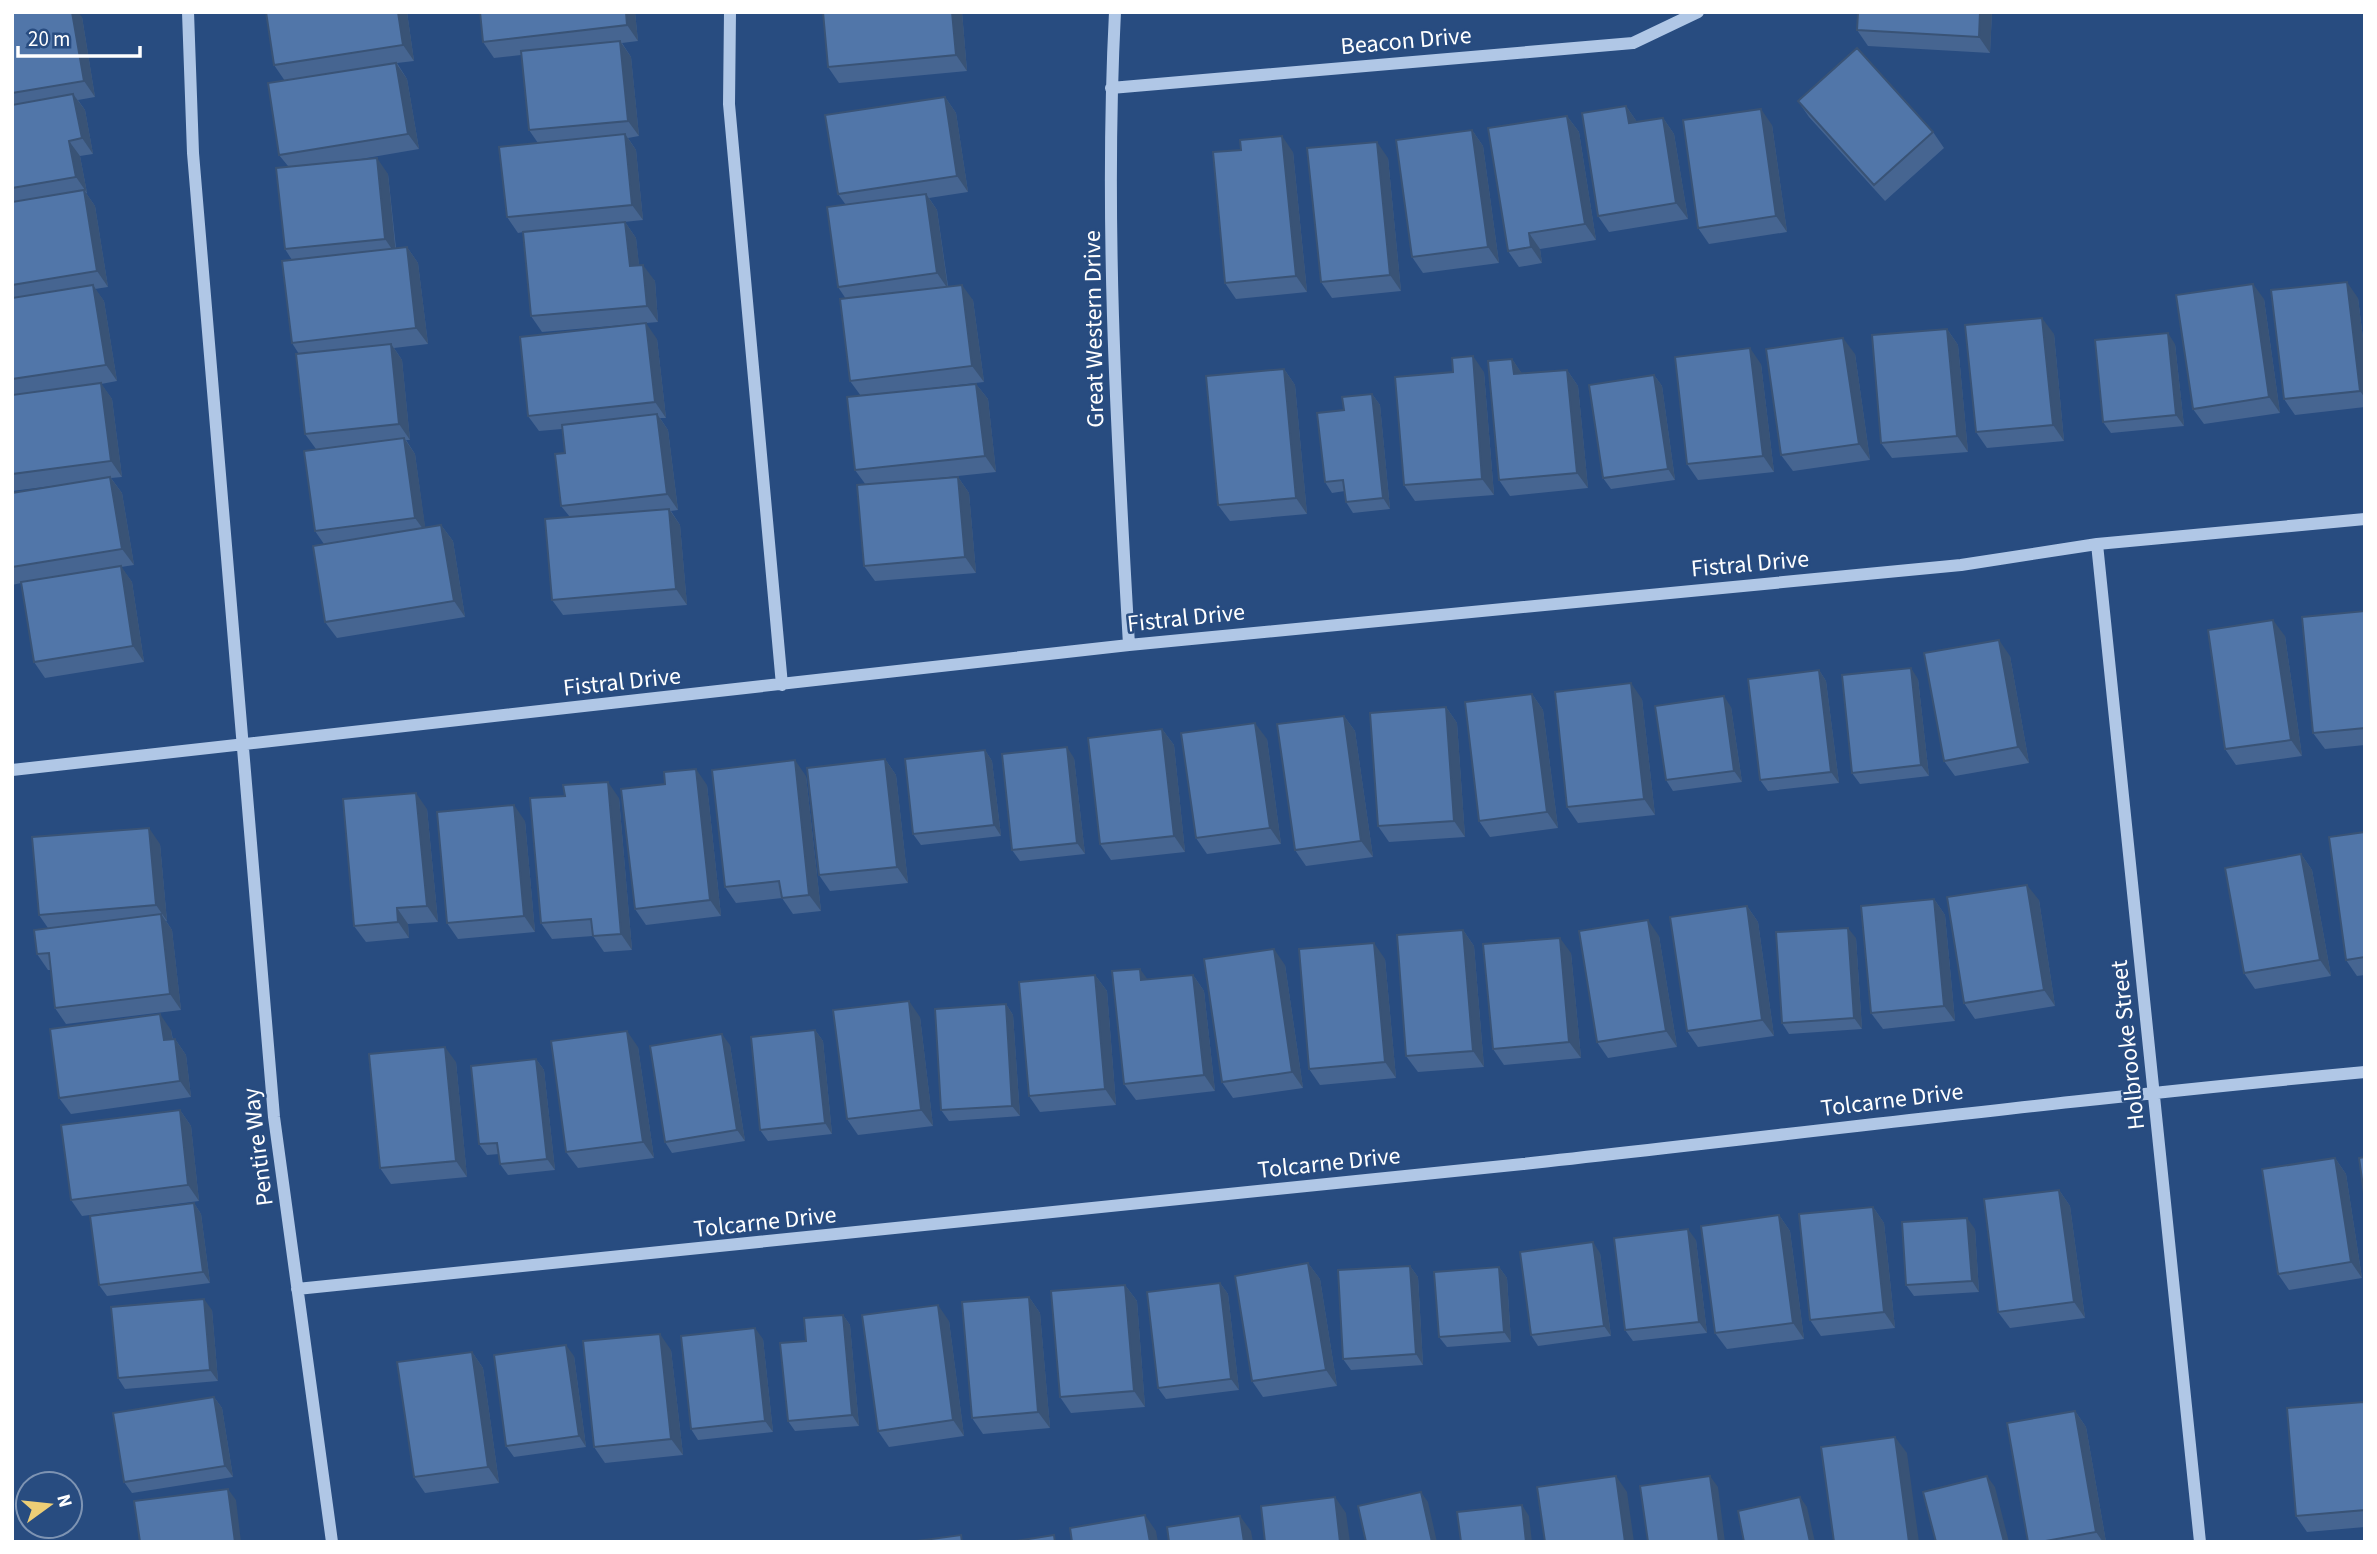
<svg xmlns="http://www.w3.org/2000/svg" width="2377" height="1554" viewBox="0 0 2377 1554" font-family="'Source Sans 3',sans-serif">
<style>
.lines{fill:none;stroke-linecap:round;stroke-linejoin:round}
.minor{stroke:#b0c7e6;stroke-width:12}
.wall{fill:#466591}
.shaded-wall{fill:#395376}
.building{fill:#5176a9;stroke:#395376;stroke-width:2}
.labels{text-anchor:middle;dominant-baseline:central;stroke-width:5;stroke-linejoin:round;paint-order:stroke}
.street-label{font-size:24px;fill:#fff;stroke:#284c80}
</style>
<rect width="100%" height="100%" fill="#284c80"/>
<g class="lines">
<!-- minor -->
<path class="minor" d="M188,12L193,153L274,1117L332,1542
M730,12L729,104L782,685
M1115,12C1104,223 1117,434 1129,645
M1111,88L1633,43L1698,12
M2097,544L2200,1542
M12,770L1129,645L1961,565L2097,544L2365,519
M297,1289C706,1249 1115,1209 1523,1164C1804,1133 2084,1098 2365,1072"/>
</g>
<!-- wall -->
<path class="wall" d="M12,12L82,17L95,97L78,100L85,110L93,154L80,156L87,193H86L95,206L108,287L95,289L104,301L117,381L101,384L112,399L122,477L111,478L122,493L134,565L121,567L132,582L144,662L45,678L34,662L21,583L12,585V493L76,483L12,491V395L14,394L12,392Z
M407,12L414,61L397,63L407,79L419,149L355,160L388,174L396,248L407,247L418,263L428,344L394,348L402,360L410,440H406L415,454L425,528L441,525L453,541L465,617L337,638L325,622L324,544L315,531L316,449L305,434L299,354L292,343V260L285,249L288,166L279,155L285,81L274,65Z
M480,12H635L638,41L622,43L631,57L639,136L628,138L636,150L643,220L595,225L625,222L636,238L639,266L655,281L658,322L542,332L531,316L523,232L518,233L507,217L538,143L529,130L521,55L494,58L483,42Z
M962,12L967,71L839,83L828,67Z
M1992,12L1990,53L1868,46L1857,30Z
M945,97L956,113L968,192L929,198L937,210L948,286L973,300L984,382L905,391L976,384L988,399L996,472L929,479L958,477L969,493L976,573L875,581L864,566L866,485L855,470L861,396L850,381L846,299L838,287L846,205L838,194Z
M1798,101L1933,132L1944,148L1885,201L1809,117Z
M1626,106L1637,122L1663,118L1674,134L1688,219L1609,232L1598,216Z
M1567,116L1579,132L1596,240L1540,249L1542,263L1519,267L1508,251Z
M1772,125L1787,232L1709,244L1698,228Z
M1472,130L1483,146L1499,263L1423,273L1412,257Z
M1293,152L1307,292L1236,299L1225,283Z
M1388,158L1401,291L1332,298L1321,282Z
M2358,298L2365,355V407L2295,415L2284,399Z
M2264,299L2280,413L2204,424L2193,409Z
M1947,329L1958,345L1968,452L1892,458L1881,443Z
M2054,334L2064,441L1987,448L1976,432Z
M657,339L666,418H660L668,430L678,510L671,511L680,525L687,605L563,615L552,600L570,517L561,506L565,453L562,429L539,431L528,416Z
M2175,344L2184,426L2111,433L2103,422Z
M1855,354L1870,460L1793,471L1781,455Z
M1512,359L1522,374L1567,370L1578,386L1588,488L1510,496L1499,480Z
M1761,364L1774,472L1698,480L1687,464Z
M1284,369L1295,385L1307,514L1230,521L1218,505Z
M1484,372L1494,495L1415,501L1404,485Z
M1654,375L1662,386L1675,480L1611,489L1603,478Z
M1372,394L1380,405L1390,509L1353,513L1346,502L1345,491L1332,493L1325,482L1344,410Z
M2365,611V745L2325,749L2313,733Z
M2285,636L2302,756L2236,765L2225,749Z
M2010,656L2029,763L1955,776L1944,761Z
M1819,670L1826,681L1839,783L1768,791L1760,780Z
M1918,679L1929,776L1860,784L1852,773Z
M1532,694L1543,710L1558,828L1490,837L1479,821Z
M1642,699L1655,815L1578,823L1567,807Z
M1446,707L1457,723L1465,837L1389,842L1378,826Z
M1731,707L1742,782L1673,791L1666,780Z
M1344,716L1355,731L1373,857L1306,866L1295,850Z
M1162,729L1174,745L1185,852L1111,860L1100,844Z
M1267,739L1281,844L1207,854L1196,838Z
M985,750L992,761L1001,836L921,845L913,834Z
M1074,758L1085,854L1020,861L1012,850Z
M885,759L896,775L908,883L830,891L819,875Z
M806,776L821,911L793,914L782,898L736,903L725,887Z
M707,785L721,916L646,925L635,909Z
M619,798L632,950L604,952L593,936L552,939L541,923Z
M427,809L438,922L408,924L409,938L366,942L354,926Z
M525,821L535,932L458,939L447,923Z
M2365,832V975L2357,976L2346,960Z
M160,844L167,921H166L172,930L181,1010L66,1024L55,1008L51,970H48L37,954L48,928L39,915Z
M2301,854L2312,870L2331,976L2255,989L2244,973Z
M1934,899L1945,915L1955,1021L1883,1029L1871,1013Z
M2039,900L2055,1006L1975,1019L1964,1003Z
M1747,906L1758,922L1774,1036L1698,1047L1687,1031Z
M1463,930L1474,946L1484,1067L1418,1072L1406,1056Z
M1659,936L1677,1047L1608,1058L1597,1042Z
M1856,938L1862,1029L1789,1034L1782,1023Z
M1571,953L1581,1058L1504,1065L1493,1049Z
M1385,959L1396,1078L1320,1085L1309,1069Z
M1285,965L1303,1088L1233,1098L1222,1082Z
M1095,975L1107,991L1116,1105L1040,1112L1029,1096Z
M1193,975L1204,991L1215,1091L1136,1100L1124,1084L1148,979Z
M1006,1004L1013,1015L1020,1116L949,1121L941,1110Z
M920,1017L933,1126L858,1135L847,1119Z
M171,1030L173,1040L175,1039L186,1055L191,1097L71,1114L59,1098Z
M815,1030L823,1041L832,1134L768,1141L760,1130Z
M730,1045L745,1141L672,1153L665,1142Z
M638,1047L654,1158L578,1168L566,1152Z
M536,1059L544,1070L555,1170L508,1175L500,1164L499,1154L487,1155L479,1144Z
M456,1062L467,1177L391,1184L380,1168Z
M180,1110L191,1126L199,1201L82,1216L71,1200Z
M2335,1158L2346,1174L2362,1278L2289,1290L2278,1274Z
M2059,1190L2070,1206L2085,1318L2010,1328L1998,1312Z
M194,1203L201,1214L210,1283L107,1296L99,1285Z
M1873,1207L1884,1223L1895,1328L1821,1336L1810,1320Z
M1779,1215L1790,1231L1804,1339L1727,1349L1715,1333Z
M1975,1229L1979,1292L1914,1296L1906,1285Z
M1696,1240L1707,1333L1633,1341L1625,1330Z
M1600,1253L1611,1336L1538,1346L1531,1335Z
M1308,1263L1320,1279L1337,1386L1263,1397L1252,1381Z
M1410,1266L1418,1277L1423,1365L1351,1370L1343,1359Z
M1499,1267L1507,1278L1511,1342L1447,1347L1439,1337Z
M1220,1283L1228,1294L1239,1390L1166,1399L1158,1388Z
M1125,1285L1137,1301L1145,1407L1071,1413L1060,1397Z
M1029,1297L1040,1313L1050,1428L983,1434L972,1418Z
M212,1310L218,1381L125,1389L118,1378Z
M843,1315L850,1325L859,1426L795,1431L788,1421L806,1341Z
M949,1321L964,1436L889,1447L878,1431Z
M763,1339L773,1432L698,1440L691,1429Z
M671,1350L683,1455L605,1463L594,1447Z
M472,1352L483,1368L499,1483L425,1493L414,1477Z
M574,1356L586,1447L514,1457L506,1446Z
M214,1397L222,1408L233,1477L132,1493L124,1482Z
M2364,1402L2365,1527L2307,1532L2296,1516Z
M2075,1411L2086,1427L2106,1542H2028Z"/>
<!-- shaded-wall -->
<path class="shaded-wall" d="M72,12H78L82,17L95,97L84,81Z
M398,12H407L414,61L403,45Z
M626,12H635L638,41L627,25Z
M952,12H962L967,71L956,55Z
M1980,12H1992L1990,53L1979,37Z
M620,41L631,57L639,136L628,121Z
M396,63L407,79L419,149L408,134Z
M73,94L85,110L93,154L82,138Z
M945,97L956,113L968,192L957,176Z
M1626,106L1637,122L1629,123Z
M1761,109L1772,125L1787,232L1776,216Z
M1567,116L1579,132L1596,240L1585,224Z
M1663,118L1674,134L1688,219L1676,203Z
M1472,130L1483,146L1499,263L1488,247Z
M625,134L636,150L643,220L632,205Z
M1282,136L1293,152L1307,292L1296,276Z
M69,141L80,156L87,193L76,177Z
M1377,142L1388,158L1401,291L1390,275Z
M377,158L388,174L396,255L385,239Z
M84,190L95,206L108,287L97,271Z
M926,194L937,210L948,289L937,273Z
M625,222L636,238L641,282L630,266Z
M1529,233L1540,249L1542,263L1531,247Z
M407,247L418,263L428,344L416,328Z
M643,265L655,281L658,322L647,306Z
M2347,282L2358,298L2365,355V398L2360,391Z
M2253,284L2264,299L2280,413L2269,397Z
M93,285L104,301L117,381L106,365Z
M962,285L973,300L984,382L972,366Z
M2042,318L2054,334L2064,441L2053,425Z
M646,323L657,339L666,418L655,402Z
M1947,329L1958,345L1968,452L1957,436Z
M2168,333L2175,344L2184,426L2176,415Z
M1843,338L1855,354L1870,460L1859,444Z
M391,344L402,360L410,440L399,424Z
M1750,348L1761,364L1774,472L1763,456Z
M1473,356L1484,372L1494,495L1482,479Z
M1512,359L1523,375L1514,374Z
M1284,369L1295,385L1307,514L1296,498Z
M1567,370L1578,386L1588,488L1577,473Z
M1654,375L1662,386L1675,480L1668,469Z
M101,383L112,399L122,477L111,461Z
M976,384L988,399L996,472L985,456Z
M1372,394L1380,405L1390,509L1383,498Z
M657,414L668,430L678,510L667,494Z
M404,438L415,454L426,533L415,518Z
M110,477L122,493L134,565L122,549Z
M958,477L969,493L976,573L965,557Z
M669,509L680,525L687,605L676,589Z
M441,525L453,541L465,617L454,601Z
M121,566L132,582L144,662L133,646Z
M2273,620L2285,636L2302,756L2291,740Z
M1999,640L2010,656L2029,763L2018,747Z
M1911,668L1918,679L1929,776L1921,765Z
M1819,670L1826,681L1839,783L1831,772Z
M1631,683L1642,699L1655,815L1644,799Z
M1532,694L1543,710L1558,828L1547,812Z
M1724,696L1731,707L1742,782L1734,771Z
M1446,707L1457,723L1465,837L1454,821Z
M1344,716L1355,731L1373,857L1361,841Z
M1255,723L1267,739L1281,844L1270,828Z
M1162,729L1174,745L1185,852L1174,836Z
M1067,747L1074,758L1085,854L1077,843Z
M985,750L992,761L1001,836L994,825Z
M885,759L896,775L908,883L897,867Z
M795,760L806,776L821,911L809,895Z
M696,769L707,785L721,916L710,900Z
M608,782L619,798L632,950L621,934Z
M416,793L427,809L438,922L427,906Z
M514,805L525,821L535,932L524,916Z
M149,828L160,844L167,921L156,905Z
M2301,854L2312,870L2331,976L2320,960Z
M2027,885L2039,900L2055,1006L2044,990Z
M1934,899L1945,915L1955,1021L1944,1006Z
M1747,906L1758,922L1774,1036L1762,1020Z
M397,908L408,924L409,938L398,922Z
M161,914L172,930L181,1010L170,994Z
M1648,920L1659,936L1677,1047L1666,1031Z
M1848,928L1856,938L1862,1029L1854,1018Z
M1463,930L1474,946L1484,1067L1473,1051Z
M1560,938L1571,953L1581,1058L1569,1042Z
M1374,943L1385,959L1396,1078L1385,1062Z
M1274,949L1285,965L1303,1088L1292,1072Z
M1140,969L1151,984L1141,980Z
M1095,975L1107,991L1116,1105L1105,1089Z
M1193,975L1204,991L1215,1091L1204,1075Z
M909,1001L920,1017L933,1126L921,1110Z
M1006,1004L1013,1015L1020,1116L1012,1106Z
M160,1014L171,1030L175,1056L164,1040Z
M815,1030L823,1041L832,1134L825,1123Z
M627,1031L638,1047L654,1158L643,1142Z
M722,1034L730,1045L745,1141L737,1130Z
M175,1039L186,1055L191,1097L180,1081Z
M445,1047L456,1062L467,1177L456,1161Z
M536,1059L544,1070L555,1170L547,1159Z
M180,1110L191,1126L199,1201L188,1185Z
M2335,1158L2346,1174L2362,1278L2351,1262Z
M2059,1190L2070,1206L2085,1318L2074,1302Z
M194,1203L201,1214L210,1283L203,1272Z
M1873,1207L1884,1223L1895,1328L1884,1312Z
M1779,1215L1790,1231L1804,1339L1793,1323Z
M1967,1218L1975,1229L1979,1292L1972,1281Z
M1688,1229L1696,1240L1707,1333L1699,1322Z
M1593,1242L1600,1253L1611,1336L1604,1326Z
M1308,1263L1320,1279L1337,1386L1326,1370Z
M1410,1266L1418,1277L1423,1365L1416,1354Z
M1499,1267L1507,1278L1511,1342L1504,1332Z
M1220,1283L1228,1294L1239,1390L1231,1379Z
M1125,1285L1137,1301L1145,1407L1134,1391Z
M1029,1297L1040,1313L1050,1428L1038,1412Z
M204,1299L212,1310L218,1381L210,1370Z
M938,1305L949,1321L964,1436L953,1420Z
M843,1315L850,1325L859,1426L852,1415Z
M755,1328L763,1339L773,1432L765,1421Z
M660,1334L671,1350L683,1455L671,1439Z
M566,1345L574,1356L586,1447L579,1436Z
M472,1352L483,1368L499,1483L488,1467Z
M214,1397L222,1408L233,1477L225,1466Z
M2075,1411L2086,1427L2106,1542H2103L2096,1532Z
M1895,1437L1907,1453L1919,1542H1909Z
M1616,1476L1627,1492L1634,1542H1625Z
M1710,1476L1718,1487L1725,1542H1719Z
M1987,1476L1995,1487L2009,1542H2004Z
M228,1489L236,1500L241,1542H235Z
M1421,1492L1428,1502L1437,1542H1432Z
M1335,1497L1346,1513L1350,1542H1340Z
M1800,1497L1807,1507L1815,1542H1810Z
M1522,1505L1529,1516L1532,1542H1526Z
M1145,1515L1156,1531L1158,1542H1150Z
M1240,1516L1251,1531L1253,1542H1244Z"/>
<!-- building -->
<path class="building" d="M12,12H72L84,81L12,93Z
M266,12H398L403,45L274,65Z
M480,12H626L627,25L483,42Z
M823,12H952L956,55L828,67Z
M1858,12H1980L1979,37L1857,30Z
M620,41L628,121L529,130L521,51Z
M1857,48L1933,132L1874,185L1798,101Z
M396,63L408,134L279,155L268,83Z
M73,94L82,138L69,141L76,177L12,188V105Z
M945,97L957,176L838,194L825,115Z
M1626,106L1629,123L1663,118L1676,203L1598,216L1582,113Z
M1761,109L1776,216L1698,228L1683,120Z
M1567,116L1585,224L1529,233L1531,247L1508,251L1488,128Z
M1472,130L1488,247L1412,257L1396,140Z
M625,134L632,205L507,217L499,147Z
M1282,136L1296,276L1225,283L1213,152L1241,150L1240,140Z
M1377,142L1390,275L1321,282L1307,148Z
M377,158L385,239L285,249L276,168Z
M84,190L97,271L12,285V202Z
M926,194L937,273L838,287L827,207Z
M625,222L630,266L643,265L647,306L531,316L523,232Z
M407,247L416,328L292,343L282,261Z
M2347,282L2360,391L2284,399L2271,290Z
M2253,284L2269,397L2193,409L2176,295Z
M93,285L106,365L12,379V298Z
M962,285L972,366L850,381L840,299Z
M2042,318L2053,425L1976,432L1965,325Z
M646,323L655,402L528,416L520,337Z
M1947,329L1957,436L1881,443L1872,335Z
M2168,333L2176,415L2103,422L2095,340Z
M1843,338L1859,444L1781,455L1766,349Z
M391,344L399,424L305,434L296,354Z
M1750,348L1763,456L1687,464L1675,357Z
M1473,356L1482,479L1404,485L1395,377L1453,372L1452,358Z
M1512,359L1514,374L1567,370L1577,473L1499,480L1488,361Z
M1284,369L1296,498L1218,505L1206,376Z
M1654,375L1668,469L1603,478L1589,385Z
M101,383L111,461L12,474V395Z
M976,384L985,456L855,470L847,397Z
M1372,394L1383,498L1346,502L1343,480L1325,482L1317,413L1344,410L1342,397Z
M657,414L667,494L561,506L555,454L565,453L562,425Z
M404,438L415,518L315,531L304,451Z
M110,477L122,549L12,567V493Z
M958,477L965,557L864,566L857,485Z
M669,509L676,589L552,600L545,519Z
M441,525L454,601L325,622L313,546Z
M121,566L133,646L34,662L21,582Z
M2365,611V728L2313,733L2302,617Z
M2273,620L2291,740L2225,749L2208,630Z
M1999,640L2018,747L1944,761L1924,653Z
M1911,668L1921,765L1852,773L1842,675Z
M1819,670L1831,772L1760,780L1748,679Z
M1631,683L1644,799L1567,807L1555,692Z
M1532,694L1547,812L1479,821L1465,702Z
M1724,696L1734,771L1666,780L1655,706Z
M1446,707L1454,821L1378,826L1370,713Z
M1344,716L1361,841L1295,850L1277,724Z
M1255,723L1270,828L1196,838L1181,733Z
M1162,729L1174,836L1100,844L1088,738Z
M1067,747L1077,843L1012,850L1002,754Z
M985,750L994,825L913,834L905,759Z
M885,759L897,867L819,875L807,768Z
M795,760L809,895L782,898L779,881L725,887L712,770Z
M696,769L710,900L635,909L621,789L665,784L664,772Z
M608,782L621,934L593,936L591,919L541,923L530,798L565,796L563,785Z
M416,793L427,906L397,908L398,922L354,926L343,799Z
M514,805L524,916L447,923L437,812Z
M149,828L156,905L39,915L32,837Z
M2365,832V957L2346,960L2329,837Z
M2301,854L2320,960L2244,973L2225,868Z
M2027,885L2044,990L1964,1003L1947,897Z
M1934,899L1944,1006L1871,1013L1861,906Z
M1747,906L1762,1020L1687,1031L1670,917Z
M161,914L170,994L55,1008L49,953L37,954L34,930Z
M1648,920L1666,1031L1597,1042L1579,931Z
M1848,928L1854,1018L1782,1023L1776,932Z
M1463,930L1473,1051L1406,1056L1397,935Z
M1560,938L1569,1042L1493,1049L1483,944Z
M1374,943L1385,1062L1309,1069L1299,949Z
M1274,949L1292,1072L1222,1082L1204,959Z
M1140,969L1141,980L1193,975L1204,1075L1124,1084L1112,971Z
M1095,975L1105,1089L1029,1096L1019,982Z
M909,1001L921,1110L847,1119L833,1010Z
M1006,1004L1012,1106L941,1110L935,1009Z
M160,1014L164,1040L175,1039L180,1081L59,1098L50,1029Z
M815,1030L825,1123L760,1130L751,1037Z
M627,1031L643,1142L566,1152L551,1041Z
M722,1034L737,1130L665,1142L650,1046Z
M445,1047L456,1161L380,1168L369,1054Z
M536,1059L547,1159L500,1164L497,1143L479,1144L471,1066Z
M180,1110L188,1185L71,1200L61,1125Z
M2365,1157V1201L2359,1158Z
M2335,1158L2351,1262L2278,1274L2262,1169Z
M2059,1190L2074,1302L1998,1312L1984,1199Z
M194,1203L203,1272L99,1285L90,1216Z
M1873,1207L1884,1312L1810,1320L1799,1214Z
M1779,1215L1793,1323L1715,1333L1701,1226Z
M1967,1218L1972,1281L1906,1285L1902,1222Z
M1688,1229L1699,1322L1625,1330L1614,1238Z
M1593,1242L1604,1326L1531,1335L1520,1252Z
M1308,1263L1326,1370L1252,1381L1235,1276Z
M1410,1266L1416,1354L1343,1359L1338,1270Z
M1499,1267L1504,1332L1439,1337L1434,1272Z
M1220,1283L1231,1379L1158,1388L1147,1292Z
M1125,1285L1134,1391L1060,1397L1051,1291Z
M1029,1297L1038,1412L972,1418L962,1302Z
M204,1299L210,1370L118,1378L111,1307Z
M938,1305L953,1420L878,1431L862,1315Z
M843,1315L852,1415L788,1421L780,1343L806,1341L804,1318Z
M755,1328L765,1421L691,1429L681,1336Z
M660,1334L671,1439L594,1447L583,1341Z
M566,1345L579,1436L506,1446L494,1355Z
M472,1352L488,1467L414,1477L397,1362Z
M214,1397L225,1466L124,1482L113,1413Z
M2364,1402L2365,1510L2296,1516L2287,1408Z
M2075,1411L2096,1532L2040,1542H2028L2007,1423Z
M1895,1437L1909,1542H1834L1821,1447Z
M1616,1476L1625,1542H1545L1537,1487Z
M1710,1476L1719,1542H1648L1640,1486Z
M1987,1476L2004,1542H1936L1923,1492Z
M228,1489L235,1542H140L134,1501Z
M1421,1492L1432,1542H1366L1358,1506Z
M1335,1497L1340,1542H1265L1261,1506Z
M1800,1497L1810,1542H1744L1738,1511Z
M1522,1505L1526,1542H1461L1457,1512Z
M1145,1515L1150,1542H1072L1070,1528Z
M1240,1516L1244,1542H1169L1167,1527Z
M961,1535L962,1542H909Z
M1054,1535L1055,1542H1009Z"/>
<g class="labels">
<!-- street labels -->
<g class="street-label">
<text transform="translate(1406 41) rotate(-5)">Beacon Drive</text>
<text transform="translate(1094 329) rotate(-91)">Great Western Drive</text>
<text transform="translate(1750 564) rotate(-5)">Fistral Drive</text>
<text transform="translate(1186 618) rotate(-6)">Fistral Drive</text>
<text transform="translate(622 682) rotate(-6)">Fistral Drive</text>
<text transform="translate(2128 1045) rotate(-96)">Holbrooke Street</text>
<text transform="translate(1892 1100) rotate(-7)">Tolcarne Drive</text>
<text transform="translate(258 1147) rotate(-97)">Pentire Way</text>
<text transform="translate(1329 1163) rotate(-6)">Tolcarne Drive</text>
<text transform="translate(765 1222) rotate(-6)">Tolcarne Drive</text>
</g>
</g>
<!-- border -->
<rect width="2377" height="1554" fill="none" stroke="#ffffff" stroke-width="28"/>
<!-- north arrow -->
<g transform="translate(49 1505) rotate(75)"><circle r="33" fill="#284c80" stroke="#7e94b3" stroke-width="2"/>
<path d="M0-5L12 26L0 18L-12 26Z" fill="#edce76"/>
<text y="-10" font-size="19" font-weight="bold" text-anchor="middle" fill="#ffffff">N</text>
</g>
<!-- scale -->
<path d="M18 46v10h122v-10" fill="none" stroke="#ffffff" stroke-width="3.5"/>
<text x="28" y="46" font-size="21" fill="#ffffff" stroke="#284c80" stroke-width="5" paint-order="stroke">20 m</text>
</svg>
